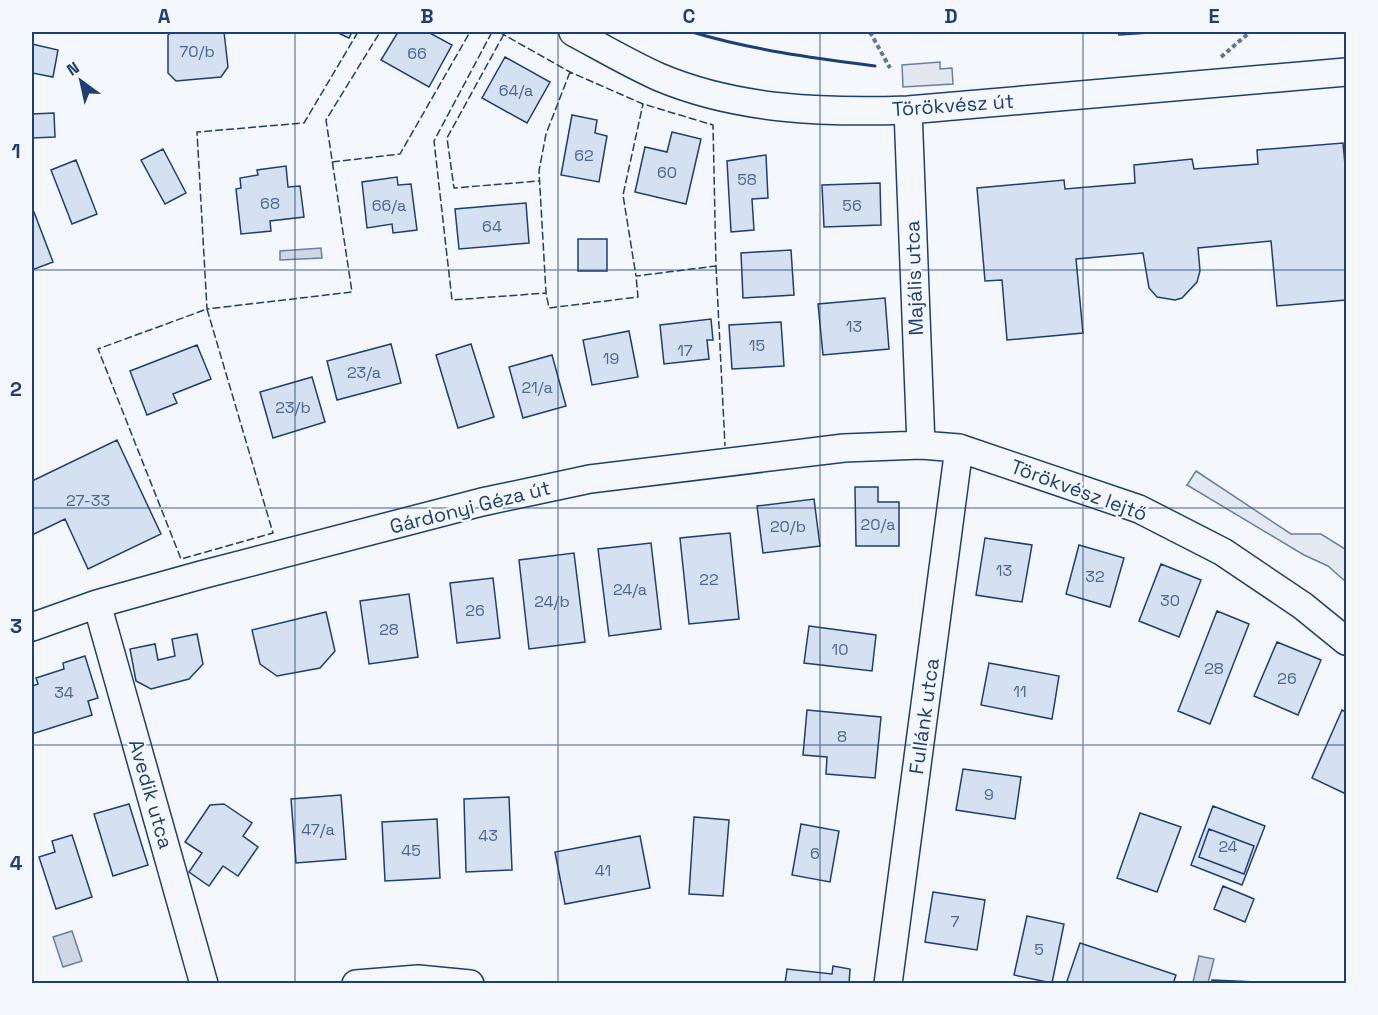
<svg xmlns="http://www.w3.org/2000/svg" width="1378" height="1015" viewBox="0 0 1378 1015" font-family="'Space Grotesk',sans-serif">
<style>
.green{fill:#e3e9f0;stroke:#687fa3;stroke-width:1.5}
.parking{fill:#e3e8f0;stroke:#687fa3;stroke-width:1.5}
.water{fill:#cfd7e4;stroke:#687fa3;stroke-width:1.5}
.building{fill:#d5e0f0;stroke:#1d3f73;stroke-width:1.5}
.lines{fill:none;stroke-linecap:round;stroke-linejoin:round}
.minor-casing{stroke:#1d3f73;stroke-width:30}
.path{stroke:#5e769c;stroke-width:4;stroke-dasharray:4.5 3;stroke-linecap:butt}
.minor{stroke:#f4f7fb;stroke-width:27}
.fence{stroke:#1d3f73;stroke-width:1.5;stroke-dasharray:8 3;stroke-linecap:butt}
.wall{stroke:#1d3f73;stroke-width:3}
.grid{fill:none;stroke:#1d3f73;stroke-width:1.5;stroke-opacity:0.55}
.labels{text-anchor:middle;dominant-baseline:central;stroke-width:4.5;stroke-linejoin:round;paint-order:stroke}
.number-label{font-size:16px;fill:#4b6792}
.street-label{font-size:20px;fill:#1d3f73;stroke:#f4f7fb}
.neatline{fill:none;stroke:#1d3f73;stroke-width:2}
.grid-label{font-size:20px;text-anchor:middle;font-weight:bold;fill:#1d3f73}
</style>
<rect width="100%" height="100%" fill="#f4f7fb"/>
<!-- green -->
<path class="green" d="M1196,471L1291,534H1321L1345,549L1346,582L1328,566L1304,555L1187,485Z"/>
<!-- parking -->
<path class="parking" d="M940,62V69L952,68L953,84L903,87L902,65Z"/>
<!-- water -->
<path class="water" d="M321,248L322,258L280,260V251Z
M72,931L82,961L63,967L53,937Z
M1199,956L1214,959L1208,983L1193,982Z"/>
<!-- building -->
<path class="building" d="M172,32H224L228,67L221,77L176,81L168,73V35Z
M336,32H352L349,38Z
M398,32H428L452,45L429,87L381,60Z
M1118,32H1165L1119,35Z
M32,44L58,50L53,77L32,73Z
M505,57L550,82L527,123L482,98Z
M54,113L55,137L32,138V114Z
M572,115L597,120L595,133L607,136L599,182L561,175Z
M672,132L701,139L686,204L635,192L645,147L667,152Z
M1343,143L1346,175V300L1277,306L1271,241L1198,248L1200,271L1197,282L1182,298L1175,300L1157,297L1149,288L1143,253L1076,259L1083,333L1007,340L1002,280L985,281L977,188L1064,180L1065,189L1135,183L1134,165L1192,159L1194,169L1258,164L1257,150Z
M163,149L186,193L165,204L141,160Z
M766,155L768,198L752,199L754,230L731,232L727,161Z
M76,160L97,214L72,224L51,170Z
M286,166L288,187L300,186L304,217L270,221L271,231L241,234L236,189L241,188L240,178L258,175L257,170Z
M397,177L398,185L411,184L417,230L393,233L392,224L367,228L362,182Z
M880,183L881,225L824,227L822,185Z
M526,203L529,243L459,249L455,209Z
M34,212L53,262L32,270V213Z
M578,239H607V271H578Z
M791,250L794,295L743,298L741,253Z
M885,298L889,349L823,355L818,304Z
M711,319L713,340H707L709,359L664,364L660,325Z
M781,322L784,366L732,369L729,325Z
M629,331L638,377L592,385L583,340Z
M391,344L401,383L337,400L327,361Z
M471,344L494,417L458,428L436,355Z
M197,345L211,379L173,394L177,403L147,415L130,371Z
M552,355L566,406L523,418L509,367Z
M312,377L325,422L273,438L260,392Z
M117,440L161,534L88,569L65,519L32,535V481Z
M855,487H878V502H899V546H856Z
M814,499L820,546L763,553L757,506Z
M730,533L739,619L689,624L680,538Z
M985,538L1032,545L1022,602L976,595Z
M651,543L661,629L609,636L598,549Z
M1079,545L1124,558L1110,607L1066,594Z
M574,553L585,642L529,649L519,560Z
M1161,564L1201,580L1179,637L1139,621Z
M493,578L500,638L457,643L450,583Z
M409,594L418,657L369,664L360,601Z
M1217,611L1249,624L1210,724L1178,711Z
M326,612L335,651L320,668L277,676L260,664L252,630Z
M809,626L876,635L872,671L804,663Z
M197,634L203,664L189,679L151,689L136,681L130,649L155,644L158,660L175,656L172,639Z
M1277,642L1321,660L1298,715L1254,696Z
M85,656L98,698L88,701L92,715L32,734V686L38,684L36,678L64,669L63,663Z
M989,663L1059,676L1052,719L981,705Z
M807,710L881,717L875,778L826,774L827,757L803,755Z
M1342,710L1346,712V794L1312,778Z
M963,769L1021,777L1015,819L956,810Z
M341,795L346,859L296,863L291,799Z
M509,797L512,870L466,872L464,799Z
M129,804L148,865L113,876L94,814Z
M224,804L252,823L243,836L258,847L238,876L223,866L209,886L189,872L202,853L185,842L210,805Z
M1213,806L1265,826L1242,885L1191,865Z
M1140,813L1181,827L1157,892L1117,878Z
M694,817L729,820L723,896L689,894Z
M437,819L440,878L385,881L382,822Z
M801,824L839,831L830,882L792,875Z
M1209,829L1254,846L1244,874L1199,857Z
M72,835L92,897L56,909L39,857L55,852L52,841Z
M640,836L650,888L565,904L555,852Z
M1223,886L1254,899L1245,922L1214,909Z
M933,892L985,900L977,950L925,942Z
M1027,916L1064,924L1052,983L1014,975Z
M1080,943L1176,975L1173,984H1074L1067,981Z
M833,966L850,969L849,984H785L787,969L832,974Z
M1212,980L1256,982V984H1212Z"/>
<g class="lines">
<defs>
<path id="minor" d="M573,32C601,47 630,64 659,77C737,110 825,113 908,110L1346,72
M908,110L921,445
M97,604L204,984
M32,627L97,604L201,575L482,502L590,479L844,448L921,445L959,448L1139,509L1223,552L1303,606L1346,641
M356,984L418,979L470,984
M888,984L959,448"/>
</defs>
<!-- minor casing -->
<use href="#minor" class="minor-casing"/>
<!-- path -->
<path class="path" d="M870,32L890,68
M1221,57L1250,32"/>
<!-- minor -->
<use href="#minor" class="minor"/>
<!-- fence -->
<path class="fence" d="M358,32L304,123L197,132L207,309L352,292L326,120L380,32
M492,32L434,141L452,300L546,293
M499,32L570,72L643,104L713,125L716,266L636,276L623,195L643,104
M504,34L447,138L454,188L539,181
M570,72L546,134L539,171L546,293L549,308L638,297L636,276
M332,162L400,154L470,32
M716,266L725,446
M207,309L273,533L181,559L98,349Z"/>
<!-- wall -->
<path class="wall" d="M692,32C752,50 813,58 875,66"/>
</g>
<!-- grid -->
<path class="grid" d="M295,32V984M558,32V984M820,32V984M1083,32V984M32,270H1346M32,508H1346M32,745H1346"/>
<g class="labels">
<!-- number labels -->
<g class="number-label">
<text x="197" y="51">70/b</text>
<text x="417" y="53">66</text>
<text x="516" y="90">64/a</text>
<text x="584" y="155">62</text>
<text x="667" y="172">60</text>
<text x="747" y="179">58</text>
<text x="270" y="203">68</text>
<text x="389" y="205">66/a</text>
<text x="852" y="205">56</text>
<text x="492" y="226">64</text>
<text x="854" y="326">13</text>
<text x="757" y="345">15</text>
<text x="685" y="350">17</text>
<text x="611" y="358">19</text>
<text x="364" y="372">23/a</text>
<text x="537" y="387">21/a</text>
<text x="293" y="407">23/b</text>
<text x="88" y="500">27-33</text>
<text x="878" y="524">20/a</text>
<text x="788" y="526">20/b</text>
<text x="1004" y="570">13</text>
<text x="1095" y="576">32</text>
<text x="709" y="579">22</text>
<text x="630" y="589">24/a</text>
<text x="1170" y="600">30</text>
<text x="552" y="601">24/b</text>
<text x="475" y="610">26</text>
<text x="389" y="629">28</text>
<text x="840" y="649">10</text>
<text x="1214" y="668">28</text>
<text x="1287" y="678">26</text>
<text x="1020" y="691">11</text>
<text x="64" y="692">34</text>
<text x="842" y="736">8</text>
<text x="989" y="794">9</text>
<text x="318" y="829">47/a</text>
<text x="488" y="835">43</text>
<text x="1228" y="846">24</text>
<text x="411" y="850">45</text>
<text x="815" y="853">6</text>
<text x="603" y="870">41</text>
<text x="955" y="921">7</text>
<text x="1039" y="949">5</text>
</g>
<!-- street labels -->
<g class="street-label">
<text transform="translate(953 105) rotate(-4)">Törökvész út</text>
<text transform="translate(914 278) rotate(-92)">Majális utca</text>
<text transform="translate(1079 490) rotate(20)">Törökvész lejtő</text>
<text transform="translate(470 507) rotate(-14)">Gárdonyi Géza út</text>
<text transform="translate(924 716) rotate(-82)">Fullánk utca</text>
<text transform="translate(151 794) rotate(74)">Avedik utca</text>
</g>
</g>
<!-- border -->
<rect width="1378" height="1015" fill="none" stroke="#f4f7fb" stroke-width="66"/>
<!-- north arrow -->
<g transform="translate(81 81) rotate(327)" stroke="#f4f7fb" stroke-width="4.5" paint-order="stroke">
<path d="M0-4.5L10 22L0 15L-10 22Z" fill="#1d3f73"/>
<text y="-9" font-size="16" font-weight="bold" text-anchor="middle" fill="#1d3f73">N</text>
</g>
<rect x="33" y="33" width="1312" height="949" class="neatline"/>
<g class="grid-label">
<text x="164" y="23">A</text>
<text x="427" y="23">B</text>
<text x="689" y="23">C</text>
<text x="951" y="23">D</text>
<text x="1214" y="23">E</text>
<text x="16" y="158">1</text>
<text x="16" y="396">2</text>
<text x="16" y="633">3</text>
<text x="16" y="870">4</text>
</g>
</svg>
